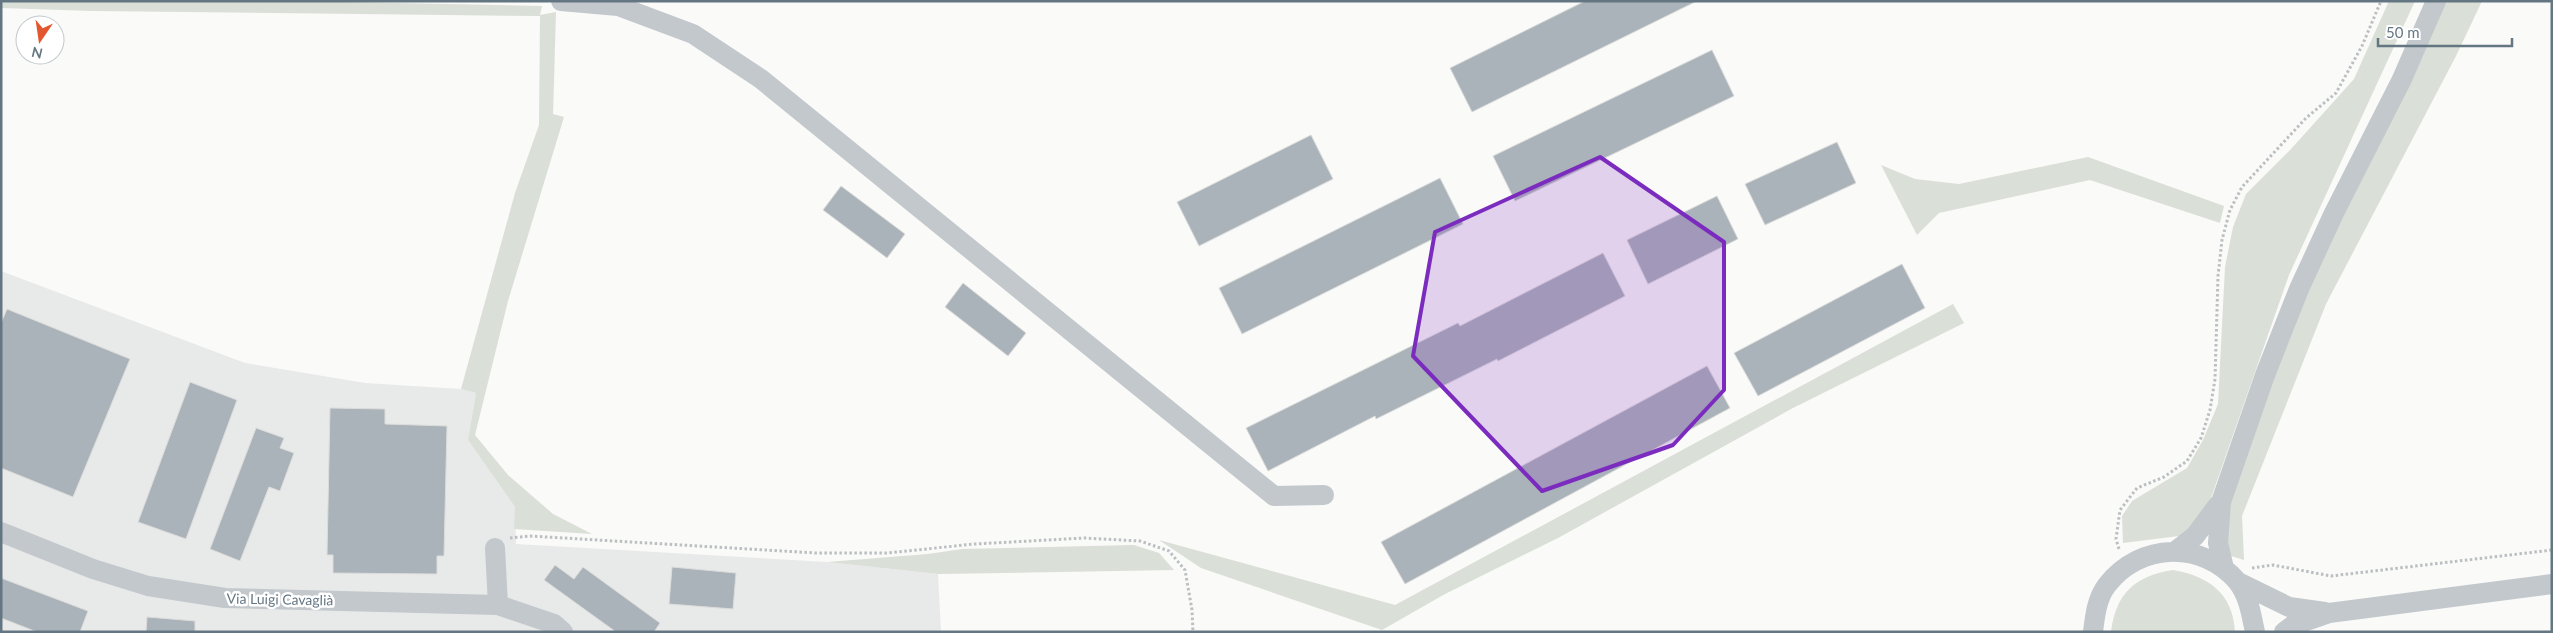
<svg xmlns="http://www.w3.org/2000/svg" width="2553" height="633" viewBox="0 0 2553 633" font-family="Lato,sans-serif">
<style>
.built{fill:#e8e9e9}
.green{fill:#dadfd7}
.building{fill:#aab3b9;stroke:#dcdcda}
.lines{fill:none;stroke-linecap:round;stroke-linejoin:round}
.path{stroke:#bbbfc2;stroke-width:3;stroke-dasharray:2.5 2.5;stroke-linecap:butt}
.minor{stroke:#c3c8cc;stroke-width:20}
.marked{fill:#7b2cbf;fill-opacity:0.2;stroke:#7b2cbf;stroke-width:4;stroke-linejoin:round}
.labels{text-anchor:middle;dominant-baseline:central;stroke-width:5;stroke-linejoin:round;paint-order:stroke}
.street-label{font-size:14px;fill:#657683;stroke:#fff}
</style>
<rect width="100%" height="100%" fill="#fafaf8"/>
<!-- built -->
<path class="built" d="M1,271L245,363L365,383L461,389L476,393L468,440L515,507L516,544L827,562L938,574L941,632H1Z"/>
<!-- green -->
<path class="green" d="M1,1L344,2L542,6L540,15L556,12L553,114L564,117L508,301L475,435L508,475L553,514L592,534L514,529L515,507L468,440L476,393L461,389L515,193L539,125L540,16L92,11L1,8Z
M2389,1H2415L2289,275L2211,498L2197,526L2179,536L2123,543L2122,516L2132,501L2187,468L2203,440L2218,404L2225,267L2233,227L2246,194L2291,149L2354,79Z
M2445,1H2482L2456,56L2326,304L2242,516L2244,560L2231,556L2223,543L2225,515L2290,323Z
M2088,157L2224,206L2220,223L2090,180L1939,213L1917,235L1881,165L1915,179L1959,184Z
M1953,304L1964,323L1793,408L1558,538L1445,594L1382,630L1201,568L1159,540L1395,605Z
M1134,545L1159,553L1174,570L938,574L827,562L928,554L962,549Z
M2173,570C2208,576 2233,593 2235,632H2111C2116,593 2135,576 2173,570Z"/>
<!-- building -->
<path class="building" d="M1585,1H1697L1472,112L1450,68Z
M1712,50L1734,96L1515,201L1493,156Z
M1311,135L1333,179L1199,246L1177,202Z
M1837,142L1856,183L1765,225L1745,184Z
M1440,178L1463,224L1242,334L1219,288Z
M841,186L905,234L887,258L823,210Z
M1717,196L1738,239L1648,284L1627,240Z
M1603,253L1625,296L1498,361L1497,359L1376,419L1375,416L1268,471L1246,428L1458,323L1460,326Z
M1902,264L1925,308L1758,396L1734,353Z
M963,283L1026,333L1008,356L945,307Z
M7,309L130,359L73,497L1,468V323Z
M1707,366L1730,408L1405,584L1381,542Z
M190,382L237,400L186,539L138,522Z
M330,408L385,409V424L447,426L444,556H437V574L333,573V555H327Z
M256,428L284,438L280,448L294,453L280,491L269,487L240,561L210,549Z
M555,565L574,579L583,567L660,623L654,632H616L544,580Z
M672,567L736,573L733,609L669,604Z
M1,578L88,611L80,632H37L1,618Z
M147,617L195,621V632H146Z"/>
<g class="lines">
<!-- path -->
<path class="path" d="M510,538L530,536L816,553H886L975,544L1084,538L1140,541L1169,551L1185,570L1192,610L1193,632
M2119,549L2116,539L2120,510L2137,488L2164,477L2187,461L2201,438L2210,410L2215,379L2218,276L2222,240L2230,210L2242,187L2306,118L2336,93L2362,46L2381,1
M2252,568L2273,565L2331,576L2552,550"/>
<!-- minor -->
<path class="minor" d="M561,1L618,6L693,34L761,79L1274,496L1324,495
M1,532L93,569L148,586L225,598L498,605L554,624L563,632
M495,548L498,605
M2177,550L2195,536L2218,505
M2224,568L2218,543L2221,502L2265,375L2299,289L2334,213L2402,79L2436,1
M2238,582L2289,607L2325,612
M2093,632C2095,615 2097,598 2107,585C2140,542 2203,541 2237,581C2249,596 2251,614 2255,632
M2284,632L2292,626L2329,613L2552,584"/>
</g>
<!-- marked area -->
<path class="marked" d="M1600,157L1724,242V390L1673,445L1542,491L1413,356L1435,232Z"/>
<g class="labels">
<!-- street labels -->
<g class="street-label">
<text transform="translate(280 599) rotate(1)">Via Luigi Cavaglià</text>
</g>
</g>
<!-- border -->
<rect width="2553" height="633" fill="none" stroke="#657683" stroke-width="5"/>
<!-- north arrow -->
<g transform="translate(40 40) rotate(193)"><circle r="24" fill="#ffffff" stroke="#c1c8cd"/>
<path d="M0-4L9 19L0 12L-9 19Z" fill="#e4572e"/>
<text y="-8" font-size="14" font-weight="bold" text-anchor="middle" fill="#657683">N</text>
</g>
<!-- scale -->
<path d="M2378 38v8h134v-8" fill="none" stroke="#657683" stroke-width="2.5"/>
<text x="2386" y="38" font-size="15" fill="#657683" stroke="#ffffff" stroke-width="4" paint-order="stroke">50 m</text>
</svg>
